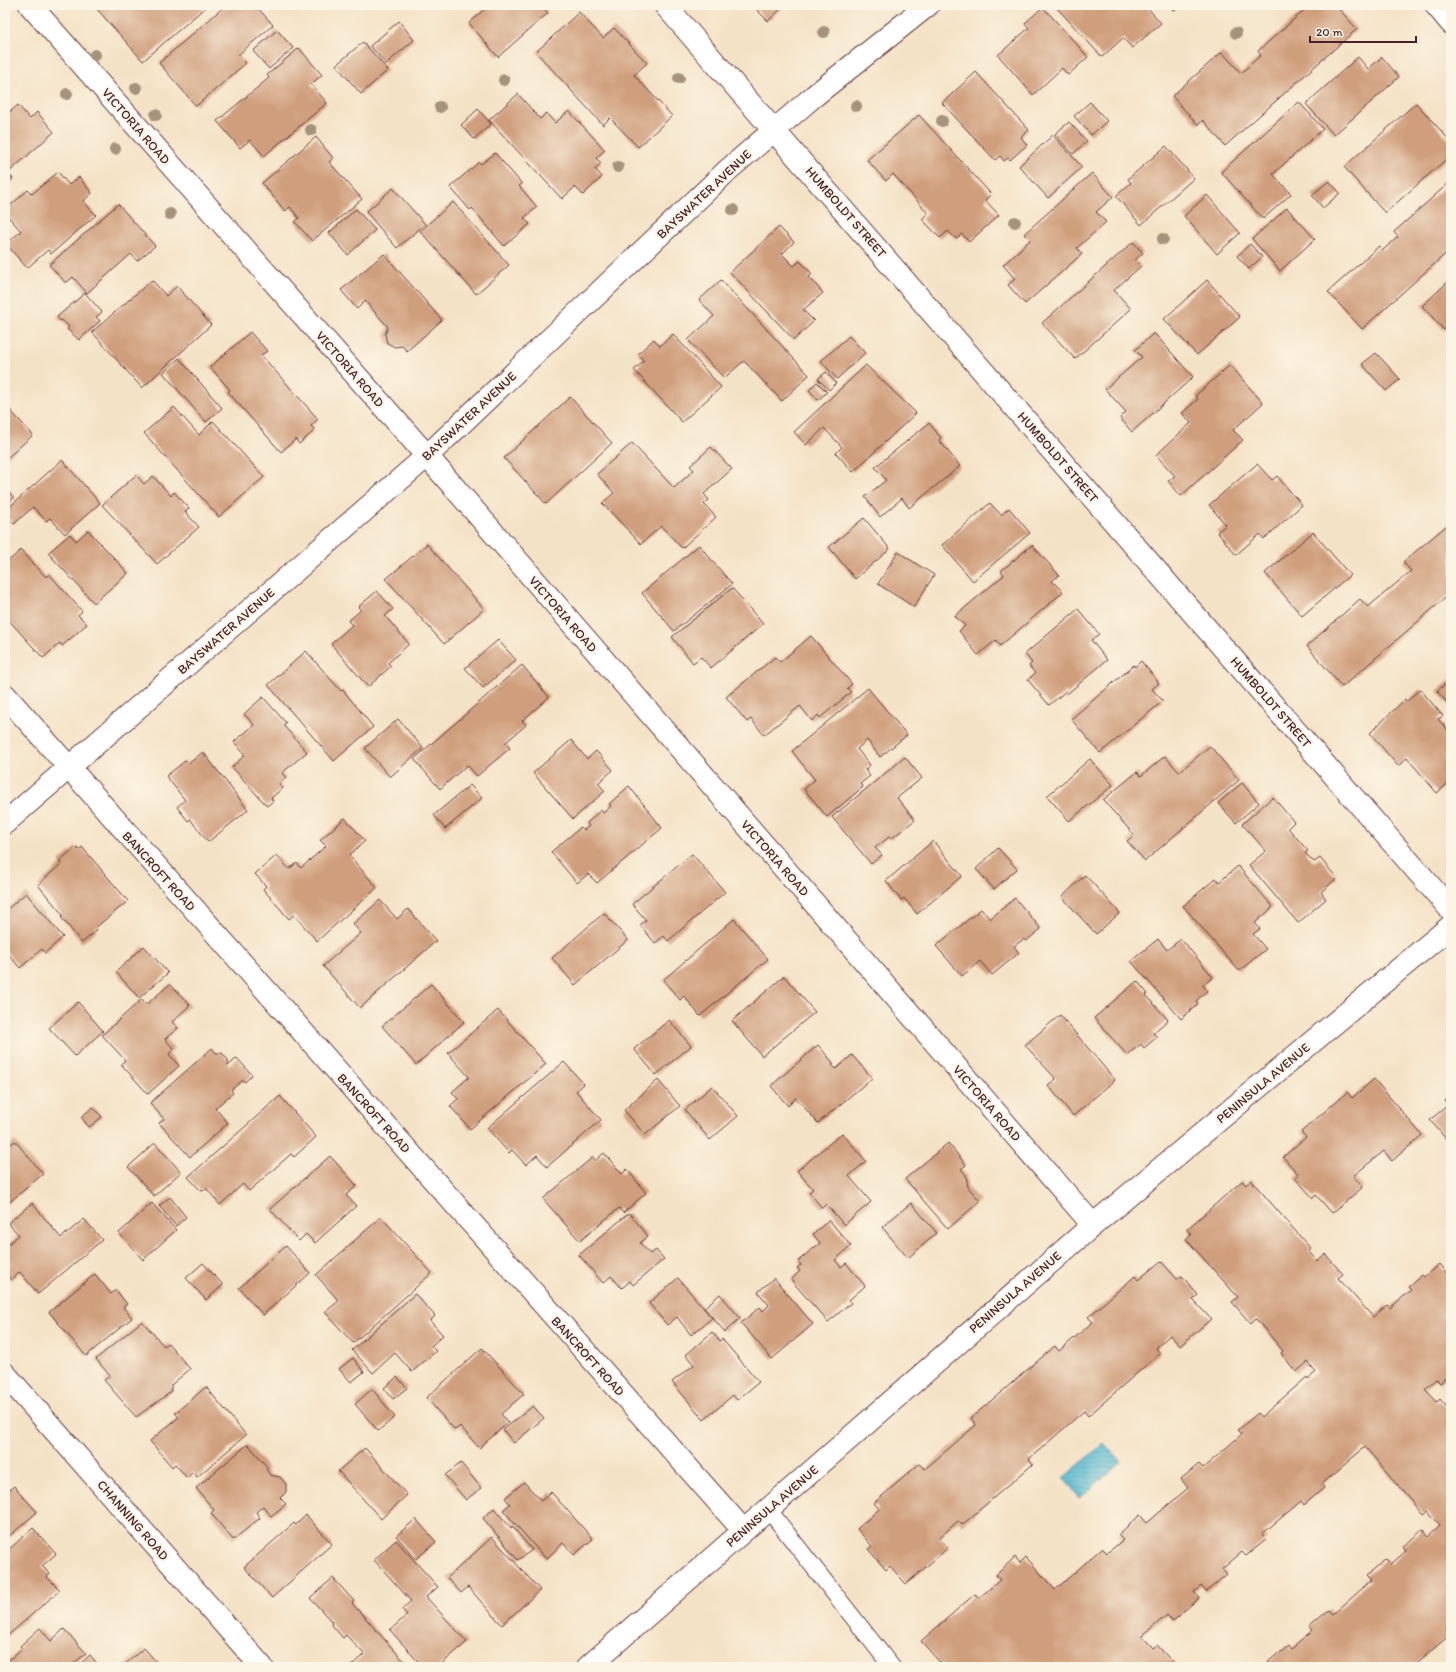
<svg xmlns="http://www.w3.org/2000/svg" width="1456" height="1672" viewBox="0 0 1456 1672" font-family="Itim,sans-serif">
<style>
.water{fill:url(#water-rules);stroke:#4f6c7e}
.building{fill:#cf9e7c}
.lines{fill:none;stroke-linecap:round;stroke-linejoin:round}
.lane-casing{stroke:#643c42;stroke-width:18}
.street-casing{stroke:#643c42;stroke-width:24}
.secondary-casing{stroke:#643c42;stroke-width:24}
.lane{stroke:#fff;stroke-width:16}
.street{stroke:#fff;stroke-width:22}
.secondary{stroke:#fff;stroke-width:22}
.tree{fill:#a5937d}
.labels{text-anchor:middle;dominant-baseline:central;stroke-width:4;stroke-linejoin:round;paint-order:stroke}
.street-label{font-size:13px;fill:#4a1f2b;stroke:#fcf5e5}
</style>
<defs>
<pattern id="water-rules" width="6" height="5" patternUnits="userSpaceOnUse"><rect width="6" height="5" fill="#54bad2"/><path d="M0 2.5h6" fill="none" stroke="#4897ab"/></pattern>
</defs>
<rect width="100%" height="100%" fill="#fcf5e5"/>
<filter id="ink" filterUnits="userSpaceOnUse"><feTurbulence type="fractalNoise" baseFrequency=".025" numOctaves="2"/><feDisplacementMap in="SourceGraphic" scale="8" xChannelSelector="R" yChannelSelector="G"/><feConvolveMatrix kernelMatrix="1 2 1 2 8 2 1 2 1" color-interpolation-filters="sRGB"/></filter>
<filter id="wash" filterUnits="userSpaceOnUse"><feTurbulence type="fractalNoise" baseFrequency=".012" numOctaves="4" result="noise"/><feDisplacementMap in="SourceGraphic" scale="16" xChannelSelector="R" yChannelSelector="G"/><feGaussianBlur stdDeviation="0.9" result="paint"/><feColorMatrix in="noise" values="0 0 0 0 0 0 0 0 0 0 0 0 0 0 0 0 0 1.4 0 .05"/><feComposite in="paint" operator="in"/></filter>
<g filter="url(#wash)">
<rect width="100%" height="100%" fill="#f4e2c6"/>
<!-- water -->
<path class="water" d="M1104,1443L1121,1462L1080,1498L1063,1478Z"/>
<g id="blocks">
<!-- building -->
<path class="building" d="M101,5H208L143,61L97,9Z
M226,5H255L273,25L238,55L246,63L196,106L159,63Z
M489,5H541L548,13L498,57L469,23Z
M752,5H785L768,21Z
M1060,5H1145L1161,23L1132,48L1123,38L1102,57L1057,8Z
M1168,5H1181L1174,11Z
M1310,5H1335L1357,29L1225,146L1203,120L1198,125L1172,96L1222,52L1241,73L1261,55L1258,51Z
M1043,7L1088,57L1068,75L1062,68L1033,95L998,55L1029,28L1025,23Z
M579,12L603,38L614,28L647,63L634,75L672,116L638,147L610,118L603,125L536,52Z
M399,21L414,40L386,64L370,46Z
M277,30L293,48L269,69L253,51Z
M363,42L388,70L361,94L336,65Z
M299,48L322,75L311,84L327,103L264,156L250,140L240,148L217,121L269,78L267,75Z
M1358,57L1368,69L1382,57L1399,77L1334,135L1306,104Z
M976,72L1029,130L1021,137L1027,145L1010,160L1008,158L1004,161L1000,156L995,160L942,103Z
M518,94L540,119L546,113L555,123L569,111L605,150L596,158L601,163L595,169L602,177L583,195L575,187L562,199L489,120Z
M1090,102L1107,121L1091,135L1074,116Z
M1299,102L1323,129L1273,174L1291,194L1263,219L1221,172Z
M1416,103L1451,142V155L1385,213L1344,167Z
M18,105L30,119L37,112L54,132L8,173L13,179L5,186V116Z
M478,109L491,124L474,139L461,125Z
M919,115L991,194L985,200L999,215L969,242L962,234L956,239L948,231L940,238L922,219L928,213L893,174L886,181L867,160Z
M1069,122L1087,141L1073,154L1055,134Z
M1053,135L1082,167L1048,198L1019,166Z
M316,137L333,158L329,162L362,199L312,241L295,222L299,218L290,207L285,211L262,183Z
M1166,146L1194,178L1141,225L1116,196L1131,183L1128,179Z
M495,153L522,184L519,186L537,207L524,218L530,224L504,246L472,208L470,210L450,187L479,162L481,164Z
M58,172L69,185L79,177L92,193L83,201L96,215L51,254L48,250L27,268L6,244L21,231L5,213V210L28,190L32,194Z
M1092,173L1113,197L1096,212L1106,222L1077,248L1082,254L1025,304L1008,285L1015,279L1003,265L1030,240L1024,234Z
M1329,181L1340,193L1323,208L1312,195Z
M1451,181V249L1362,329L1328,292L1379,246L1383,250L1398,237L1394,232Z
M393,188L425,224L397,248L366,212Z
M1207,195L1240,233L1217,254L1184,216Z
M453,202L509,265L476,294L420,231Z
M118,204L155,246L137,261L131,254L87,293L73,277L66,283L49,265Z
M1287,208L1315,239L1280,271L1252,239Z
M356,209L375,230L348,255L329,233Z
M779,227L794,242L782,254L794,266L800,261L812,274L809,277L823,293L803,310L814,321L794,340L730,272Z
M1133,242L1143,253L1135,260L1141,266L1114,290L1131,309L1075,359L1042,323Z
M1250,244L1262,257L1249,269L1237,256Z
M384,254L442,320L407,351L402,346L395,347L387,343L385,334L388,327L365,301L357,309L341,290Z
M1451,279V324L1444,330L1422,306Z
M152,280L166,296L177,286L211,325L142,388L92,332Z
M721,280L809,375L782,401L744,361L724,378L688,340L714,316L699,300Z
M1207,280L1240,317L1197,355L1164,319Z
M85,293L102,312L96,317L100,321L79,340L67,329L69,327L62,320L60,321L57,317Z
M250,332L267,351L261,355L318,419L311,426L315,430L299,444L296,439L281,452L228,392L230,390L210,367Z
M1154,333L1193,377L1132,432L1120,418L1126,412L1105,389L1142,357L1135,350Z
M673,334L721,387L682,422L634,370L644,361L638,354L654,339L660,346Z
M849,336L865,353L837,379L821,361Z
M1376,353L1400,379L1386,391L1362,364Z
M179,358L222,408L206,422L163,373Z
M866,365L916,413L853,472L836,453L842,447L824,428L806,445L794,432Z
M1230,365L1263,403L1233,430L1243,440L1181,496L1168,481L1175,476L1156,455L1191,423L1182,413L1198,399L1195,396Z
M826,372L836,383L829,390L818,379Z
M817,382L827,392L818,400L809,390Z
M570,397L612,443L546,504L504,458Z
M174,407L199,435L213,421L264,477L219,517L144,433Z
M9,409L33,435L5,460V412Z
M929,423L941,438L939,440L960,466L909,508L902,498L880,517L865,497L886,480L875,467Z
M632,443L674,488L694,470L690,466L711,447L732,469L704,494L709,500L704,504L716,517L682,548L661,526L641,544L602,503L614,493L597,474Z
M62,460L100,503L65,534L50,518L46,521L33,507L14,524L5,515V511Z
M1257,464L1272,480L1277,476L1302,505L1264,539L1260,534L1236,555L1217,532L1226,525L1209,505Z
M136,475L144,484L153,476L171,496L174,492L189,508L185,512L199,527L157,564L102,505Z
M5,488L14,498L5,506Z
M990,503L1001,515L1009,508L1030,533L973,581L942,545Z
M864,518L890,549L855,579L829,547Z
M1451,522V593L1342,687L1307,646L1360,599L1368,607L1411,571L1403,562Z
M88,530L128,573L94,603L48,553L70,534L76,541Z
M1313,532L1350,575L1302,616L1265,573Z
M427,544L484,609L444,644L386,579Z
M699,545L732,584L674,631L642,593Z
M1032,545L1059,575L1052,581L1063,592L1000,646L996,640L978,655L959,631L965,626L955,616L1004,575L1001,571Z
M21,550L46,577L49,574L82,611L78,615L87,624L62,646L60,643L43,658L5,616V564Z
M898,552L934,575L914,607L878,584Z
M732,588L763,624L711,668L701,657L693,663L672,637Z
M377,591L393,609L385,616L409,644L388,663L391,666L368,687L331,644L352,625L348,621L361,610L358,607Z
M1078,609L1099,634L1091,640L1107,660L1067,694L1066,691L1049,705L1028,680L1035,673L1029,666L1032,663L1025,654Z
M811,636L852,684L847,688L851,692L820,718L818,715L812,721L800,706L764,735L751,719L747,722L726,697L775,657L780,662Z
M498,640L516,660L483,688L465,668Z
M306,651L341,691L343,690L373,727L334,761L268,685Z
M1141,661L1159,683L1152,689L1163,701L1100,753L1071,719L1134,665L1135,667Z
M522,665L549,697L522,721L526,725L505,743L510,748L477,776L467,765L440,789L414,759Z
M1451,679V707L1437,691Z
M868,688L907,735L880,757L867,740L857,749L870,765L865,770L870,776L860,784L863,787L827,817L804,789L815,780L792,751Z
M1420,689L1443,716L1438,719L1451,734V781L1437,793L1407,758L1398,766L1370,733L1405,699L1406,702Z
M263,697L286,723L283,725L307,752L282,773L286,778L279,784L283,788L271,798L273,801L267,806L232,767L245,755L234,742L254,725L244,714Z
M398,719L423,748L390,777L365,748Z
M571,740L587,759L596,751L613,770L598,783L605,791L573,819L533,773Z
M1210,746L1239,780L1145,861L1127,841L1134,835L1103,800L1137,772L1141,776L1165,756L1179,772Z
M203,752L248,810L208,842L190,819L188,821L177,807L185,800L166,776L185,761L188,764Z
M905,757L922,778L897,798L915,820L891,839L889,837L875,848L882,855L871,864L832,817Z
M1090,759L1113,785L1069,821L1047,796Z
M1242,783L1259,803L1236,823L1218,803Z
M470,785L482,798L445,829L434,815Z
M629,786L662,828L597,883L588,874L577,883L551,852L581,827L584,830L589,826L587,823L601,810L603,813L611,806L609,804Z
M1273,797L1294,822L1288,828L1308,851L1305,853L1314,862L1320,858L1337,878L1321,892L1326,899L1298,923L1249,865L1266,851L1242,824Z
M345,818L365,841L349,855L377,888L317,941L294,915L289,919L263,889L266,886L255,874L277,855L289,869L297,863L301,868L326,846L320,840Z
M933,841L962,876L917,914L904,898L901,900L886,881Z
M76,847L79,850L82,847L128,901L95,928L97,930L82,943L61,917L63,915L38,885L61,864L59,861Z
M998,848L1017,869L994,889L976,869Z
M692,854L725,892L668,941L664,936L655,943L640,925L646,920L632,904Z
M1238,866L1273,907L1255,923L1260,929L1253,934L1266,949L1239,971L1183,906L1216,878L1219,882Z
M1085,875L1120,913L1096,934L1062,897Z
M26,893L63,937L45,953L42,949L20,968L5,950V911Z
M1015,898L1041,929L1026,941L1024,939L1014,946L1019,953L992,975L980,961L962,976L936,946L981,909L990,919Z
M380,900L397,919L408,909L436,941L360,1008L323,966L361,933L353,924Z
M604,913L628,940L575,985L552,958Z
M734,919L768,959L700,1016L684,996L680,1000L663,980Z
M1158,939L1167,950L1181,939L1213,977L1203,985L1207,991L1196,1001L1198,1004L1181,1019L1131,961Z
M144,946L168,973L139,998L116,972Z
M784,976L815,1012L762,1056L732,1021Z
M1137,981L1148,994L1146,995L1168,1020L1153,1033L1157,1037L1144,1048L1141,1044L1127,1055L1094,1018Z
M170,984L190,1005L172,1022L178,1028L165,1039L174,1049L169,1054L179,1066L148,1094L121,1064L125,1060L102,1035L142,999L147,1004Z
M431,984L464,1022L416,1065L382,1026Z
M78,1002L103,1031L75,1056L49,1028Z
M498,1010L546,1064L470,1129L450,1106L458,1099L452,1092L469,1077L448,1053Z
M1060,1015L1115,1080L1073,1116L1048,1085L1056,1079L1025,1045Z
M669,1020L691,1046L656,1075L634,1049Z
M818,1045L834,1064L832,1065L836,1069L852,1055L872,1078L818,1123L796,1098L788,1106L771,1086Z
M212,1048L216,1053H222L228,1060V1066L237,1058L252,1075L245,1082L243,1080L231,1090L233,1093L215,1108L228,1123L190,1157L159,1123L164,1119L150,1103Z
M564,1062L584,1084L576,1091L601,1120L547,1167L537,1155L526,1165L512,1150L509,1153L487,1128Z
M1374,1079L1422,1135L1392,1161L1384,1151L1353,1176L1363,1187L1332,1213L1316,1195L1313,1198L1295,1178L1299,1175L1283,1157L1306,1137L1301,1132L1347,1092L1352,1098Z
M658,1080L680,1106L645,1135L624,1110Z
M712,1086L738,1116L710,1140L685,1110Z
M280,1096L316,1137L294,1157L291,1154L249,1191L243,1184L220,1205L207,1189L200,1190L188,1177Z
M1451,1096V1145L1430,1120L1448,1105L1445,1101Z
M93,1107L102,1117L89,1127L81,1117Z
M842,1133L866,1161L849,1176L871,1202L844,1225L826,1204L822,1208L809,1192L813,1189L797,1171Z
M15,1141L43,1174L5,1206V1149Z
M155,1143L181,1172L154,1196L128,1167Z
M948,1143L966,1165L961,1169L966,1175L968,1187L980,1201L948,1229L905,1179Z
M604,1153L622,1174L627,1169L646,1193L623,1213L619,1208L580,1241L543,1199L593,1157L595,1161Z
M330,1156L357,1186L346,1195L356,1206L315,1243L306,1234L299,1241L270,1209Z
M1251,1180L1311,1249L1308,1251L1317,1261L1325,1254L1343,1274L1338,1278L1373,1317L1387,1305L1390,1308L1411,1290L1408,1287L1422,1275L1424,1277L1439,1264L1451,1279V1373L1440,1383L1436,1379L1425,1389L1437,1402L1440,1399L1451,1412V1626L1447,1629L1451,1634L1412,1667H1273L1268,1662L1288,1645L1291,1649L1313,1631L1309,1627L1329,1610L1333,1614L1371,1581L1366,1576L1386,1559L1391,1564L1406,1551L1403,1547L1422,1530L1428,1537L1440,1526L1427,1511L1423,1514L1365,1447L1322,1484L1324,1488L1304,1505L1301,1501L1262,1534L1267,1539L1246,1556L1242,1552L1222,1569L1227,1574L1206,1592L1201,1586L1194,1592L1199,1598L1172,1621L1167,1615L1142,1636L1153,1648L1157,1645L1177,1667H944L921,1641L975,1594L979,1598L1000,1580L996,1575L1015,1557L1020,1563L1026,1557L1055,1590L1102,1548L1107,1553L1123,1540L1118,1535L1140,1515L1147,1523L1188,1488L1181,1479L1199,1464L1203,1468L1242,1434L1238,1430L1258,1413L1261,1417L1307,1377L1308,1379L1316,1372L1308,1362L1296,1372L1281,1353L1283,1351L1256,1319L1251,1324L1232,1302L1238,1297L1186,1239L1191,1234L1187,1229L1242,1181L1246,1185Z
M170,1197L186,1217L176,1226L159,1206Z
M32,1203L61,1238L84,1219L102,1240L38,1294L20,1272L11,1280L5,1272V1247L19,1235L8,1223Z
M152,1203L176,1230L143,1260L119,1233Z
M911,1203L937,1233L908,1258L882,1227Z
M629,1213L648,1236L640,1243L650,1254L656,1250L664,1259L633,1285L630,1281L622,1288L611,1276L603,1283L579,1255Z
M381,1217L432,1273L353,1343L325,1312L339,1301L316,1275Z
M829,1220L851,1246L835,1260L841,1267L846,1263L865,1286L849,1300L851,1303L828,1322L791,1280L800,1271L797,1268L801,1265L798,1261L820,1243L813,1234Z
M286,1246L310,1273L263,1315L239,1288Z
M1161,1261L1177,1279L1182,1276L1198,1295L1193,1300L1211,1319L1180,1346L1170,1335L1156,1348L1160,1353L1088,1416L1084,1411L1029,1459L1033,1464L962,1525L958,1521L939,1538L948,1548L906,1584L890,1566L886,1570L868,1549L872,1546L857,1529L879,1509L874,1503L919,1464L925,1469L976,1425L971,1418L1055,1346L1059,1351L1093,1322L1088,1317L1135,1276L1138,1280Z
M203,1263L223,1285L206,1300L186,1278Z
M95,1274L111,1294L116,1290L127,1304L123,1307L132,1318L86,1356L49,1312Z
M678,1278L712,1318L691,1335L677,1317L667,1325L649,1303Z
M774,1278L813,1324L772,1359L741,1323L760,1307L763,1311L769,1305L758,1292Z
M415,1294L435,1316L430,1321L443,1335L431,1346L436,1351L412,1372L395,1353L373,1373L352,1350Z
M720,1294L740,1318L725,1332L704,1308Z
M142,1321L164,1346L168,1343L190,1369L171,1385V1392L136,1417L104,1380L110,1376L96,1359Z
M712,1332L720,1341L722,1339L759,1382L737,1400L733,1395L704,1420L672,1382L694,1365L686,1355Z
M482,1348L524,1394L501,1414L508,1423L479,1448L460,1426L455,1430L426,1398Z
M353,1358L364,1372L351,1382L339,1369Z
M397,1377L407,1388L393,1399L384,1388Z
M206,1387L246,1435L197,1477L193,1472L187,1478L175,1464L172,1467L150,1441L179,1417L175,1413Z
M372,1389L395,1417L378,1431L355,1404Z
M533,1406L544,1418L514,1443L503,1430Z
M248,1444L268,1468L266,1469L270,1475L280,1477L286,1484V1492L280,1498L286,1504L271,1516L263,1506L256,1512L260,1518L233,1540L211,1513L214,1510L196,1488Z
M365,1448L407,1495L381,1519L338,1471Z
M461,1463L481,1488L466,1500L445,1475Z
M524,1482L541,1501L551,1492L593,1539L574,1555L563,1543L546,1559L503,1510L510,1504L505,1498Z
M14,1486L37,1512L5,1540V1494Z
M494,1508L511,1528L512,1526L532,1550L518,1560L483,1518Z
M306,1515L332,1544L272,1598L244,1567L294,1523L296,1525Z
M416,1519L436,1542L416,1559L396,1536Z
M33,1528L56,1554L42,1566L50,1574L47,1577L60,1590L5,1638V1553Z
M492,1537L540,1590L502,1625L468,1587L461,1593L447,1578Z
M396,1540L438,1587L426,1597L467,1642L438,1667H423L390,1630L407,1615L402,1609L411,1601L374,1560Z
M333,1578L354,1601L352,1603L409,1667H350L364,1654L346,1635L343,1638L331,1624L332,1622L310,1598Z
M40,1628L51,1641L64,1629L86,1653L70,1667H5V1660L7,1662L22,1648L20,1646Z
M144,1648L161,1667H122Z
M90,1655L100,1667H77Z"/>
</g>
</g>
<g filter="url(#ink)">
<use href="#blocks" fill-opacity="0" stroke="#643c42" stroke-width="1"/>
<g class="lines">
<defs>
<path id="lane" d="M768,1509L892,1667"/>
<path id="street" d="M30,5L427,456L1093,1225
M665,5L1451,910
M1436,5L1451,23
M5,695L743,1530
M5,823L427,456L729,169L814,96L928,5
M5,1374L262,1667"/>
<path id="secondary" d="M588,1667L1093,1225L1451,926"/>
</defs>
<!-- lane casing -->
<use href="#lane" class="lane-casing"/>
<!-- street casing -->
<use href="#street" class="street-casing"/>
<!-- secondary casing -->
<use href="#secondary" class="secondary-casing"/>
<!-- lane -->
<use href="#lane" class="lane"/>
<!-- street -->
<use href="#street" class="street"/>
<!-- secondary -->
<use href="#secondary" class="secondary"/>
</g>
<!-- trees -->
<g class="tree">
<circle cx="824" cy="32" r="6"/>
<circle cx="1236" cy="33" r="6"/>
<circle cx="95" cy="55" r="6"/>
<circle cx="679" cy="78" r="6"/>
<circle cx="504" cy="80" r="6"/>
<circle cx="136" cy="88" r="6"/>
<circle cx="67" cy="94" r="6"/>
<circle cx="856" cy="106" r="6"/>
<circle cx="440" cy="107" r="6"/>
<circle cx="156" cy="115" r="6"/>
<circle cx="942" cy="121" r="6"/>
<circle cx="311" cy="130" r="6"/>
<circle cx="115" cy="149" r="6"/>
<circle cx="618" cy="167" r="6"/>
<circle cx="733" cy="210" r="6"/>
<circle cx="170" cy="214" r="6"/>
<circle cx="1015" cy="222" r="6"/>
<circle cx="1163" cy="239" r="6"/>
</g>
</g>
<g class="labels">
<!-- street labels -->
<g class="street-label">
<text transform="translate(136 126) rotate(49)">VICTORIA ROAD</text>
<text transform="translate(704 194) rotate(-43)">BAYSWATER AVENUE</text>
<text transform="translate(846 212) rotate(49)">HUMBOLDT STREET</text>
<text transform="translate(350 369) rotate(49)">VICTORIA ROAD</text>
<text transform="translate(469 416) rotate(-43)">BAYSWATER AVENUE</text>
<text transform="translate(1058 457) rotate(49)">HUMBOLDT STREET</text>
<text transform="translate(563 614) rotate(49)">VICTORIA ROAD</text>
<text transform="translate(226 631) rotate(-41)">BAYSWATER AVENUE</text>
<text transform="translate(1271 702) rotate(49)">HUMBOLDT STREET</text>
<text transform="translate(775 858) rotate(49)">VICTORIA ROAD</text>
<text transform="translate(159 871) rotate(48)">BANCROFT ROAD</text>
<text transform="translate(1263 1083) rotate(-40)">PENINSULA AVENUE</text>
<text transform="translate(987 1103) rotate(49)">VICTORIA ROAD</text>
<text transform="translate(374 1113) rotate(48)">BANCROFT ROAD</text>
<text transform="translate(1015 1292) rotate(-41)">PENINSULA AVENUE</text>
<text transform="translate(588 1356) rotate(48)">BANCROFT ROAD</text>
<text transform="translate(772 1506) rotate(-41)">PENINSULA AVENUE</text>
<text transform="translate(133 1520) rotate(49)">CHANNING ROAD</text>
</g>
</g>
<!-- margin -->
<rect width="1456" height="1672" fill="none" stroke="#fcf5e5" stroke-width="20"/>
<!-- scale -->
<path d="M1310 36v6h106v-6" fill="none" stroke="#4a1f2b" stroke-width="2"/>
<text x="1316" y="36" font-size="12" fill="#4a1f2b" stroke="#fcf5e5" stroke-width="3" paint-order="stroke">20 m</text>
</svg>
